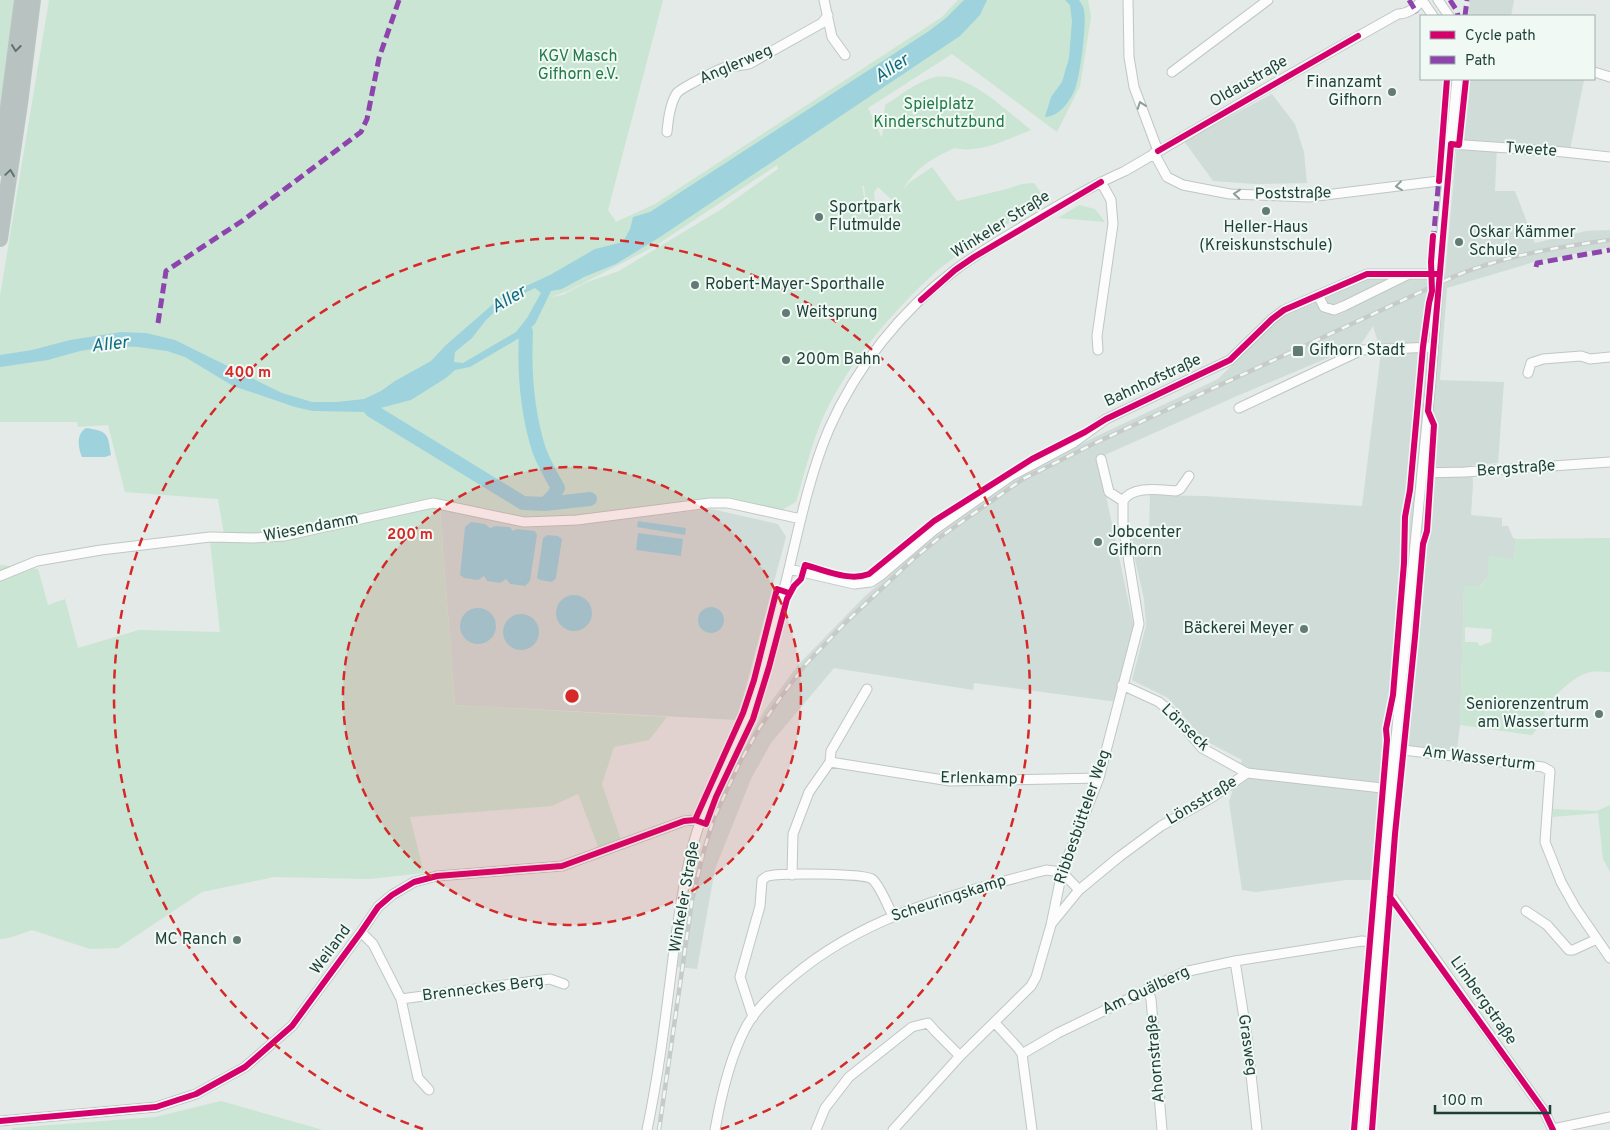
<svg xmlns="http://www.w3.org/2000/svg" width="1610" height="1130" viewBox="0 0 1610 1130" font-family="Overpass,sans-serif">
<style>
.built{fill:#d0dcd7;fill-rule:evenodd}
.green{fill:#cae5d3;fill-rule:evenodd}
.water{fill:#9ed3dd;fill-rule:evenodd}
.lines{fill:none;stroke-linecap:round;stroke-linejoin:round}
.river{stroke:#9ed3dd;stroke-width:14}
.minor-casing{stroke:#c0c7c4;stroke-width:11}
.highway-casing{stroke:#bbc6c3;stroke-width:16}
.minor{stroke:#fbfcfb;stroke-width:9}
.highway{stroke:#b8c3c1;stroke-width:14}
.rail-casing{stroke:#c6cbc9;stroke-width:4.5}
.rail{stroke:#f1f9f5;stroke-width:2.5;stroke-dasharray:8;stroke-linecap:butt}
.quiet{stroke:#8e44ad;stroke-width:5;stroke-dasharray:10 5;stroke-linecap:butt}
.cycleway-casing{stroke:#f1f9f5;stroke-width:9}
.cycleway{stroke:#d6006c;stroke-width:6}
.oneway{stroke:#5c746e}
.oneway2{stroke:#8c9e99}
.ring{fill:none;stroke:#d62828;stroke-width:2.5;stroke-dasharray:9 6}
.poi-dot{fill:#637b75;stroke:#f1f9f5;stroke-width:2}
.labels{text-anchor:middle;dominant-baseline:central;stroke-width:4;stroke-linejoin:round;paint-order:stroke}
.park-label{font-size:16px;fill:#237b48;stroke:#f1f9f5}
.street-label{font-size:16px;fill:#1e3f37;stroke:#f1f9f5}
.poi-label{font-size:16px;fill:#1e3f37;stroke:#f1f9f5;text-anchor:start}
.water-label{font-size:18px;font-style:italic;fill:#116c82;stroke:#f1f9f5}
.centre{fill:#d62828;stroke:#f1f9f5;stroke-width:2.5}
.ring-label{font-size:15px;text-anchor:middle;font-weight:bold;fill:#d62828;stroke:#f1f9f5;stroke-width:4;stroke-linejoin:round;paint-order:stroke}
</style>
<rect width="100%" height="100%" fill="#e3eae7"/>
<!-- built -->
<path class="built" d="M1470,0H1514L1511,16H1468Z
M1463,79H1579L1584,80L1570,150L1497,145L1495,191H1515L1535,243L1586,231L1610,230V247L1534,262L1447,288L1440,380L1504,382L1498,463L1472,465L1473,484L1471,515L1502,518V526H1508L1513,538L1516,539L1514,558L1487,578L1480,586H1464L1460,725L1457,750L1388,744L1374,880H1346L1256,892L1242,890L1229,802L1242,760L1204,740L1168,698L1132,680L1146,626L1144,599L1130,537V530H1149L1150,495L1204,496L1362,506L1381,352L1373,326L1361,344L1237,396L1098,458L1136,637L1118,702L974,683L973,690L834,668L771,743L751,779L715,869L697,969L677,967L692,886L714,811L742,752L764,711L798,665L864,597L942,529L1018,476L1097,436L1218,379L1279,318L1368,278H1423L1429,280L1445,275Z
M1272,94L1295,124L1304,152L1307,183L1255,184L1213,181L1184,141Z
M711,509L778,524L786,537L737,720L455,705L440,510L528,527L579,524ZM495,526L510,527L513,531L530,581L524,586L510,584L506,579L487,581L484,576L490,528Z"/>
<!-- green -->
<path class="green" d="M0,0H15L0,110Z
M49,0H663L608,210L616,222L655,204L942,17L958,0H1088L1091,17L1080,86L1057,132L952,54L868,108L882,138L885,105C900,96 915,83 932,78C965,68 1007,112 1031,130C1007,139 980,154 954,148C930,160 918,166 903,189L910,182L932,167L957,201L1007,189L1022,184L1034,183L1045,199L1039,205C1001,228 960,249 928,279C887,318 851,361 826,411C812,440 805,472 796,502L780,511L726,499L712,498L577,518L522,516L439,499L455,705L667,717L649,740L614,747L602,784L621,840L599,849L578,794L552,806L410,817L424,873L369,879L274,877L202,892L118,948L90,949L32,930L9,938L0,939V565L38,569L48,605L65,599L78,648L139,630L220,632L210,541L224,534L218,499L125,492L108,425L78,427L77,422H0V296ZM777,165L778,169L720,210L619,271L585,283L563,295L551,297L568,291L655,246ZM862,186H864L866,204L875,205L874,192L878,187L894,202H897L894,206L867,211Z
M1079,205L1095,209L1105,222L1058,218Z
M1610,538V672C1604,672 1596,671 1590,672C1570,678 1557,694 1544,709L1545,718L1532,735L1460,725L1464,586H1481L1487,578L1489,556L1514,558L1516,539ZM1465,627L1492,629L1491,642L1480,646L1477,642H1465Z
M1610,805V872L1603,859L1598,813L1553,817V809L1597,811Z
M221,1101L323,1130H12V1128L155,1117Z"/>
<!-- water -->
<path class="water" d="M964,0H987L980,15L960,36L660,237L616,264L584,277L562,289L551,291L535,324L521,337L470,367L455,370L446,378L411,400L365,412L313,411L295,407L233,386L185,357L167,351L138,347L112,346L80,351L48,360L0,367V355L32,350L70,340L121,332L146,333L175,340L282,393L312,402H337L364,399L381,391L395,381L431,361L446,345L507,292L526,286L550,275L595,249L623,242L630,229L633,217L650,212L929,31L946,18ZM535,288L541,293L527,318L516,332L463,363L454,362L455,352L472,338L486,320L504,303Z
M1065,0H1079C1081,3 1084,7 1084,11C1087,22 1080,77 1075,89C1071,100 1059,117 1045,117L1051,97L1062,82L1069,58L1072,21L1070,5Z
M86,428C108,431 108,434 111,455L105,457H82C78,448 76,434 86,428Z
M638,521L686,528L685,535L637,527Z
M471,522L485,524L490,528L495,526L510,527L513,531L517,529L535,531L537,535L530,581L525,586L510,584L506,579L500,583L487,581L484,576L478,580L464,578L460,575L465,527Z
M638,533L683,539L681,556L636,550Z
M547,535L558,536L562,539L556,578L552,582L540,580L537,578L543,538Z
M556 613a18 18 0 1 1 36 0a18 18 0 1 1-36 0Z
M698 620a13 13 0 1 1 26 0a13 13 0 1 1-26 0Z
M460 626a18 18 0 1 1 36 0a18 18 0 1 1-36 0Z
M503 632a18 18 0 1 1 36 0a18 18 0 1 1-36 0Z"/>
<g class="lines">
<!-- river -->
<path class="river" d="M526,332C524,371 527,412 539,450C544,463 551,476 558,488L553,496L545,504
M371,410L523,503L545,504L590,499"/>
<defs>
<path id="minor" d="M824,0L832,37L845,55
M1128,0L1129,57L1134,87L1158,151
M1422,0L1433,16
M1438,0L1449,16
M1172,72L1268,0
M1594,72L1610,77
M667,132C668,120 670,103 677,93C681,88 719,69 726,67C734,66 741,66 749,64L822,23L828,15
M1451,144L1564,152L1610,157
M1154,153L1167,177L1183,185L1230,194L1309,197L1439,181H1447
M1318,295L1324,307L1334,310L1344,306L1407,275
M1098,350L1097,336L1113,224L1111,200L1101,182
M1528,373L1531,363L1543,359L1581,356L1590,359L1610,357
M1239,408L1362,350L1433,347
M1101,459L1109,492L1123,501
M1422,473L1465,472L1610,462
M1123,501C1132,485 1160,490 1176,491L1180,489L1189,476
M789,569L854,584L871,582L880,576L934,530L1011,476L1073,443L1106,419L1230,360L1272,319L1284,310L1367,274H1439
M0,576L37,561L101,550L210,537L253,538L284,536L433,503L524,522L577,520L710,503H728L801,519
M1122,685L1159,702L1173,714L1202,748L1247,773
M1395,749L1543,767L1550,771L1545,842L1561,882L1575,907L1610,958
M830,762L950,781L1099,778
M792,875L793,834L809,792L830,762L831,751L867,689
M1383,895L1390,897L1393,899L1544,1111L1553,1130
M1526,911L1547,925L1569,950H1573L1597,939
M1052,923L1079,890L1119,857L1161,826L1211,798L1247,773L1391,789
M361,932L373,944L401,999L418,1078L429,1090
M1235,961L1247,1037L1257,1130
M1147,989L1151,999L1162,1130
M401,999L550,979L564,984
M753,1017L740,977L760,906L762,880C762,880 767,876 768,876C780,873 864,873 872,879C880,885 888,907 893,916
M995,1023L1018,1048L1022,1054L1058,1033L1184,972L1235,961L1362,941L1379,943
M1022,1054L1032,1130
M0,1121L156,1107L196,1094L245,1067L292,1026L361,932L378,907L392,895L414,882L437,876L562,866L684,821L695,820L700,822
M1553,1129L1610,1117
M647,1130C660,1068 667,1005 675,942C680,910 684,877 693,845C706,795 737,748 754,699C768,652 781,604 792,556C802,513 812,469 829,429C856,367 902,310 955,270C979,252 1006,237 1032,221C1062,203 1093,185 1125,171L1275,83L1398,14C1406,14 1418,8 1421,0
M715,1130C721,1096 729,1060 745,1029C755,1009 774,993 791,978C866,914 953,895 1046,870L1062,872L1079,890
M816,1130L825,1108L849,1077L912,1027L928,1023L935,1031L960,1056
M893,1130L960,1056L1031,986L1036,977L1051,925L1062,872L1099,778L1139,624L1123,525V501
M1363,1130L1391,789L1431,381L1442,231L1457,79"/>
<path id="highway" d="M0,168L22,0
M0,239L20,104L33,0"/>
</defs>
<!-- minor casing -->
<use href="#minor" class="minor-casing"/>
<!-- highway casing -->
<use href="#highway" class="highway-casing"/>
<!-- minor -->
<use href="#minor" class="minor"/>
<!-- highway -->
<use href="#highway" class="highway"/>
<defs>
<path id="rail" d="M659,1130L692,901L704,850L714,818L740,762L760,727L783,694L806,664L845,623L912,560L940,537L1023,479L1093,444L1455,276C1504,256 1557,247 1610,240"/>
</defs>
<!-- rail casing -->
<use href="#rail" class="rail-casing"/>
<!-- rail -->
<use href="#rail" class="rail"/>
<!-- quiet -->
<path class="quiet" d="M1409,0L1417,13
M1450,0L1457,11L1458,16
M1465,16L1467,0
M1433,241L1439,178
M1536,267L1537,263L1610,250
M158,323L166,271L242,221L361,132L367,119L379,58L399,0"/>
<defs>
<path id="cycleway" d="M1158,151L1358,36
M1439,181L1447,79
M921,300L955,270L974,257L1101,182
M695,820L743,713L754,680L777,589L789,593
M1390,897L1544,1111L1553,1130
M0,1121L156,1107L196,1094L245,1067L292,1026L361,932L378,907L392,895L414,882L437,876L562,866L684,821L695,820L706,824L716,797L753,719L769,667L787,599L794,586L801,579L805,565C825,570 849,582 869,574L934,521L1032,459L1085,432L1106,419L1230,360L1272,319L1284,310L1367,274H1439
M1354,1130L1387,740L1386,729L1393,695L1404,563L1405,517L1410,490L1423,347L1429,303L1432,291L1431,262L1433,236
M1372,1130L1395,834L1415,637L1423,544L1427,531L1434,425L1428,411L1451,144L1459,145L1466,79"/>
</defs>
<!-- cycleway casing -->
<use href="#cycleway" class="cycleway-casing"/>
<!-- cycleway -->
<use href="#cycleway" class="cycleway"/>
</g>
<!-- one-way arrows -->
<defs><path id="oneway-chevron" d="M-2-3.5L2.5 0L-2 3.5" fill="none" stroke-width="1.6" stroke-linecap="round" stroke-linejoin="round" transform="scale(1.25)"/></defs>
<g class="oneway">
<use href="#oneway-chevron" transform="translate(16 48) rotate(97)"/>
<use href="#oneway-chevron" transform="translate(10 173) rotate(-82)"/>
</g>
<g class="oneway2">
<use href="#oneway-chevron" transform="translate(1141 105) rotate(-110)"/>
<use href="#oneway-chevron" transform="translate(1399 186) rotate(173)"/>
<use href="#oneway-chevron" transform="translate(1237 194) rotate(-175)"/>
</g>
<!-- distance rings -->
<circle cx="572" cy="696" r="229" fill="#d62828" fill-opacity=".12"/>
<g class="ring">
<circle cx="572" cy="696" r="229"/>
<path d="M423 1129A458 458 0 1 1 721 1129"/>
</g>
<!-- markers -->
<g class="poi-dot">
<circle cx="1392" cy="92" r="5"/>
<circle cx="1266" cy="211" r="5"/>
<circle cx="819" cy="217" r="5"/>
<circle cx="1459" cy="242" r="5"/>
<circle cx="695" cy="285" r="5"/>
<circle cx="786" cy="313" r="5"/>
<rect x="1292" y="345" width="12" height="12" rx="2.5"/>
<circle cx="786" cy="360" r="5"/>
<circle cx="1098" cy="542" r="5"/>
<circle cx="1304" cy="629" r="5"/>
<circle cx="1599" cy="714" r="5"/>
<circle cx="237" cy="940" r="5"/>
</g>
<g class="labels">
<!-- park labels -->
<g class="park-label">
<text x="578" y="57">KGV Masch<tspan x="578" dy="18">Gifhorn e.V.</tspan></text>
<text x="939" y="105">Spielplatz<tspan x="939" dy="18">Kinderschutzbund</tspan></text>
</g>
<!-- street labels -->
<g class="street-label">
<text transform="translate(736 65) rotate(-23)">Anglerweg</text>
<text transform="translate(1249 82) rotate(-30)">Oldaustraße</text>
<text transform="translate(1531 150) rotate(4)">Tweete</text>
<text transform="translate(1293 194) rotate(-1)">Poststraße</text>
<text transform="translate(1001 225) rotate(-32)">Winkeler Straße</text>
<text transform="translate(1153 381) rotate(-25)">Bahnhofstraße</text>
<text transform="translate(1516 469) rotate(-4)">Bergstraße</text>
<text transform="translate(311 528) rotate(-11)">Wiesendamm</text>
<text transform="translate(1185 728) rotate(44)">Lönseck</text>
<text transform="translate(1479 759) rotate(7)">Am Wasserturm</text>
<text transform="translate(979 779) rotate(1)">Erlenkamp</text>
<text transform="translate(1202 801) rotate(-31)">Lönsstraße</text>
<text transform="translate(1083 817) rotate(-71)">Ribbesbütteler Weg</text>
<text transform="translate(685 897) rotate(-80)">Winkeler Straße</text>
<text transform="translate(949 899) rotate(-18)">Scheuringskamp</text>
<text transform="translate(331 950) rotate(-54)">Weiland</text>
<text transform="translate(483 989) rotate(-7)">Brenneckes Berg</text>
<text transform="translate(1146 991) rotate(-25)">Am Quälberg</text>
<text transform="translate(1483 1001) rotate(55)">Limbergstraße</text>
<text transform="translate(1247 1045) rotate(82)">Grasweg</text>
<text transform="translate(1156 1059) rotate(-95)">Ahornstraße</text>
</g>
<!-- poi labels -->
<g class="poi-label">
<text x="1382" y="83" text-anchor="end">Finanzamt<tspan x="1382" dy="18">Gifhorn</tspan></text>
<text x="829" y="208">Sportpark<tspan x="829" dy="18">Flutmulde</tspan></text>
<text x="1266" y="228" text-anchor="middle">Heller-Haus<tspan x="1266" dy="18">(Kreiskunstschule)</tspan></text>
<text x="1469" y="233">Oskar Kämmer<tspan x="1469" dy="18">Schule</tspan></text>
<text x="705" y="285">Robert-Mayer-Sporthalle</text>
<text x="796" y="313">Weitsprung</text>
<text x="1309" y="351">Gifhorn Stadt</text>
<text x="796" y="360">200m Bahn</text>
<text x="1108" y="533">Jobcenter<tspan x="1108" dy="18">Gifhorn</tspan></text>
<text x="1294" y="629" text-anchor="end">Bäckerei Meyer</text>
<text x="1589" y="705" text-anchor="end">Seniorenzentrum<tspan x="1589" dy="18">am Wasserturm</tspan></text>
<text x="227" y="940" text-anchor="end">MC Ranch</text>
</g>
<!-- water labels -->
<g class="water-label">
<text transform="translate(892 69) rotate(-33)">Aller</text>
<text transform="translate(509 300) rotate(-30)">Aller</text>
<text transform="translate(110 345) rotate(-6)">Aller</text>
</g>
</g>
<circle cx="572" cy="696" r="8" class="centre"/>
<g class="ring-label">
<text x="248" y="377">400 m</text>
<text x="410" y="539">200 m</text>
</g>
<!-- legend -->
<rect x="1420" y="15" width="175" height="65" fill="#f1f9f5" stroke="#9dafa9"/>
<rect x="1430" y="31" width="25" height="8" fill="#d6006c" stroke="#9dafa9"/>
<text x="1465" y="40" font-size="15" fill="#1e3f37">Cycle path</text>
<rect x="1430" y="56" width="25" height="8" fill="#8e44ad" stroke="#9dafa9"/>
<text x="1465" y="65" font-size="15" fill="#1e3f37">Path</text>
<!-- scale -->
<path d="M1435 1105v8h115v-8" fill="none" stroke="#1e3f37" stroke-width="2.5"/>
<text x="1442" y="1105" font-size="15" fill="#1e3f37" stroke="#f1f9f5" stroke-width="4" paint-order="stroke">100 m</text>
</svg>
